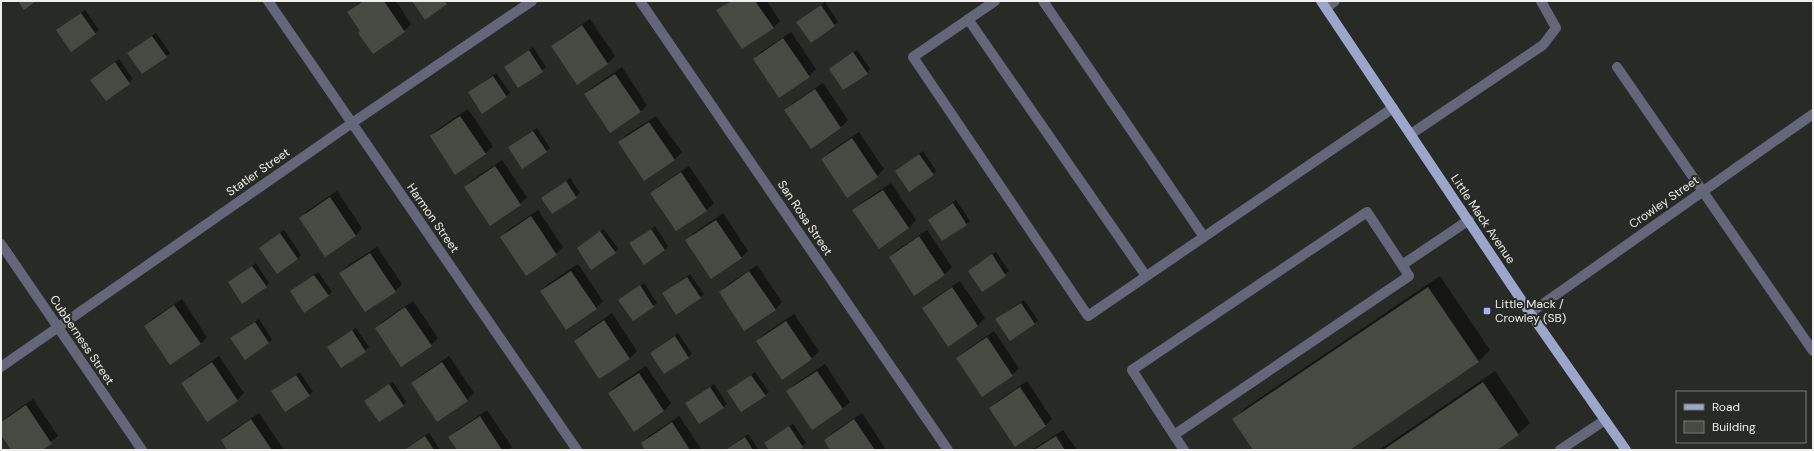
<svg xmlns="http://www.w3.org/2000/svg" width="1814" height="451" viewBox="0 0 1814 451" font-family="'DM Sans',sans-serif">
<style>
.shadow{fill:#0007}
.building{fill:#474943}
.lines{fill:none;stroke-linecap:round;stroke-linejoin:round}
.minor{stroke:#636779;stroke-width:10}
.major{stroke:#9ca5ca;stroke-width:10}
.poi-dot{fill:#a1b3fd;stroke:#282a25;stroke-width:1.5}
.labels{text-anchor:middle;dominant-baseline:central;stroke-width:4;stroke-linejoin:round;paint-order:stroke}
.street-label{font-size:12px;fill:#eeefec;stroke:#282a25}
.poi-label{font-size:12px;fill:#eeefec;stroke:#282a25;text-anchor:start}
</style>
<rect width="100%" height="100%" fill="#282a25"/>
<!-- shadow -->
<path class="shadow" d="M361,1H396L411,24L404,31L373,52L361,31L348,12Z
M729,1H767L780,21L773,28L718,11Z
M825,2L838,22L811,42L797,22Z
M85,10L99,30L95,34L57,30Z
M590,19L615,56L608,63L578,84L553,47L560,39Z
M791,32L816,69L809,76L754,59L761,52Z
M156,33L170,53L143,73L129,53Z
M533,47L546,67L519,86L505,67Z
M857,50L870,69L867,73L830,69Z
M119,59L133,79L106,100L95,76Z
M622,67L647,105L640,112L585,94L593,87Z
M496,73L510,93L506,96L469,92Z
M823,83L848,120L841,127L811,147L786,110L793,103Z
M468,109L493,146L486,153L431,136L438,129Z
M656,116L682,152L674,160L619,143L626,135Z
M537,128L550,148L523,167L513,144Z
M859,132L884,169L877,176L822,159L829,152Z
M923,151L936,171L933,174L896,171Z
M502,160L527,197L520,204L465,187L472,180Z
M689,166L714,203L707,210L677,230L652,193L659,186Z
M570,178L580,193L553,213L542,198Z
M891,183L916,220L909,228L854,210L861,203Z
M337,191L362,228L355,236L300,218L307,211Z
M956,200L970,221L966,224L929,220Z
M538,210L563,247L556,254L501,237L508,230Z
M723,213L748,251L741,258L686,240L694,233Z
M655,226L668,246L665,250L634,240Z
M604,229L618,249L615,252L578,248Z
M284,230L301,255L298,259L260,248Z
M927,230L952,267L945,274L915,294L890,257L897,250Z
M377,247L402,284L395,291L340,274L347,266Z
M996,252L1009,271L982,291L969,271Z
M256,263L269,283L266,287L229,282Z
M578,264L603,301L596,308L541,291L548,284Z
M757,265L782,302L775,310L720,292L727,285Z
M318,272L332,292L328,295L291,291Z
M690,274L704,294L700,297L663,293Z
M1440,276L1490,350L1478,362L1348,450H1254L1234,420L1245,408Z
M960,281L985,318L978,325L948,345L923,308L930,301Z
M644,283L657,303L653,306L620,300Z
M182,299L207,337L200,344L145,326L152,319Z
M1024,300L1038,320L1034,324L1000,316Z
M413,301L438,338L431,345L376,328L383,321Z
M612,313L637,351L630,358L600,378L575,341L582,334Z
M794,314L819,351L812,358L782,379L757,341L764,334Z
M259,319L272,339L269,343L235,335Z
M356,328L369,347L342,367L328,347Z
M994,331L1019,368L1012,375L957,358L965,351Z
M678,333L692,354L688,357L651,353Z
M219,356L244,393L237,400L183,383L190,376Z
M449,356L474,393L467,400L413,383L420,376Z
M825,364L850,402L842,409L788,391L795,384Z
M646,366L671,403L664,411L634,430L609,393L616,386Z
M1495,371L1530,423L1518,434L1495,450H1379Z
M300,372L313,392L309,395L276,388Z
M755,372L769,392L765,395L728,391Z
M1027,381L1052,419L1045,426L990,408L998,401Z
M393,382L406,402L403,405L369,398Z
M714,384L727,404L723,407L686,403Z
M33,399L58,436L40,450H12L1,433V421Z
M487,410L512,447L509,450H459L450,437L457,430Z
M259,413L284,450H229L222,440L229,433Z
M862,413L886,450H831L825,441L832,433Z
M679,416L702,450H646L642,444L649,436Z
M793,424L806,443L797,450H770L765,443Z
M1063,430L1077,450H1033V449Z
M429,433L440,450H404L405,449Z
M748,434L759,450H725Z"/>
<!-- building -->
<path class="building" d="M18,1H36L24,10Z
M363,1H384L405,32L373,54L358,33L360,31L347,12Z
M412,1H444L447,4L425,20Z
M731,1H755L774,28L742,49L716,10Z
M821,5L835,26L811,43L796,22Z
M81,13L96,34L71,52L56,30Z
M582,25L608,64L577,85L551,46Z
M152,36L167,57L142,74L127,53Z
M783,38L810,77L779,98L753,59Z
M529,50L543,72L518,88L504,67Z
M853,52L868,74L843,90L829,69Z
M115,62L130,84L106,101L90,80Z
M615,74L641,112L610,133L584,94Z
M493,76L507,97L482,114L468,92Z
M815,89L841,128L811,149L784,110Z
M460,116L486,154L455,175L430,136Z
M649,122L675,160L644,181L618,142Z
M533,131L547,152L522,169L508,147Z
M852,138L878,177L847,198L821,159Z
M919,154L934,175L909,192L895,171Z
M495,166L521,205L490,226L464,187Z
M681,172L707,211L676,231L650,193Z
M566,181L577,198L552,214L541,198Z
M883,190L909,228L879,249L852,210Z
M330,197L356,236L325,257L299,218Z
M953,203L967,225L942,241L928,220Z
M531,216L557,255L526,276L500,237Z
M716,220L742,258L711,279L685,240Z
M651,229L665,250L644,265L629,243Z
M600,231L616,253L591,270L577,248Z
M280,233L298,259L277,274L259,248Z
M919,236L945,275L914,296L889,257Z
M370,253L396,292L365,312L339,273Z
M992,254L1006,276L982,292L968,271Z
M252,266L267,287L242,304L228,282Z
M571,271L597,309L566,330L540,291Z
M749,271L776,310L744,331L719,292Z
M314,275L329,296L304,313L290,291Z
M687,277L701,298L676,315L662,293Z
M640,285L654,307L633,321L618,300Z
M952,287L978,326L948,347L922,308Z
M1428,287L1479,362L1350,450H1253L1232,419Z
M1021,303L1035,324L1010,341L995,319Z
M174,305L201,344L170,365L144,326Z
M405,307L432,346L401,367L375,328Z
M604,320L630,359L599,379L574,341Z
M786,321L812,359L782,380L756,341Z
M255,322L269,343L245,360L230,338Z
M352,330L366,352L341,368L327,347Z
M675,336L689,358L664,374L650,353Z
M987,337L1013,376L982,397L956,358Z
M212,362L238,401L207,422L181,383Z
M442,362L468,401L437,422L411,383Z
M817,371L843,409L812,430L786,391Z
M639,373L664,411L634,432L608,393Z
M296,375L310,396L285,412L271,391Z
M751,375L766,396L741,412L727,391Z
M1483,382L1519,435L1497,450H1383Z
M389,384L404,406L379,422L364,401Z
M710,387L724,408L699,424L685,403Z
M1020,387L1046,426L1015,447L989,408Z
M26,405L52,444L42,450H11L1,435V422Z
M480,416L502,450H457L448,437Z
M251,419L272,450H227L221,440Z
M854,419L875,450H830L824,440Z
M672,422L690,450H645L641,443Z
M789,426L803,447L799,450H769L764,443Z
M425,436L434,450H404Z
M1056,436L1065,450H1034Z
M745,437L753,450H725Z"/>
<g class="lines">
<!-- minor -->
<path class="minor" d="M268,1L577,450
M640,1L948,450
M995,1L913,57L1088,316L1393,108
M1043,1L1204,237
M1326,8L1335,1
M968,19L1146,276
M1617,67L1813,351
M1411,134L1543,45L1556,28L1541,1
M1,244L142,450
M1402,265L1409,276L1174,435L1132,370L1367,212L1402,265L1469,220
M1530,313L1813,114
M1,367L352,123L532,1
M1174,435L1184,450
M1560,450L1605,420"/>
<!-- major -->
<path class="major" d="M1321,1L1530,313L1626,450"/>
</g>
<!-- markers -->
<rect class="poi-dot" x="1483" y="307" width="8" height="8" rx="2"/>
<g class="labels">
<!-- street labels -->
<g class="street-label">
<text transform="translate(258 172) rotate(-35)">Statler Street</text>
<text transform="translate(1664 202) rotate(-35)">Crowley Street</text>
<text transform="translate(433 218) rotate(55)">Harmon Street</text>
<text transform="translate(805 218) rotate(56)">San Rosa Street</text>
<text transform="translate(1483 219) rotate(56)">Little Mack Avenue</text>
<text transform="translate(82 340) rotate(56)">Cubberness Street</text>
</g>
<!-- poi labels -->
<g class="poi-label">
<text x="1495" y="304">Little Mack /<tspan x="1495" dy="14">Crowley (SB)</tspan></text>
</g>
</g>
<!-- border -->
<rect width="1814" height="451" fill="none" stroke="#eeefec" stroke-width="4"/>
<!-- legend -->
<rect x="1676" y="391" width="130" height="52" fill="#282a25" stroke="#777975"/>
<rect x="1684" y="404" width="20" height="6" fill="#9ca5ca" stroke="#777975"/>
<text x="1712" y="411" font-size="12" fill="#eeefec">Road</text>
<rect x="1684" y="421" width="20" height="12" fill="#474943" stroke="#777975"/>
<text x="1712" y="431" font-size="12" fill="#eeefec">Building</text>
</svg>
